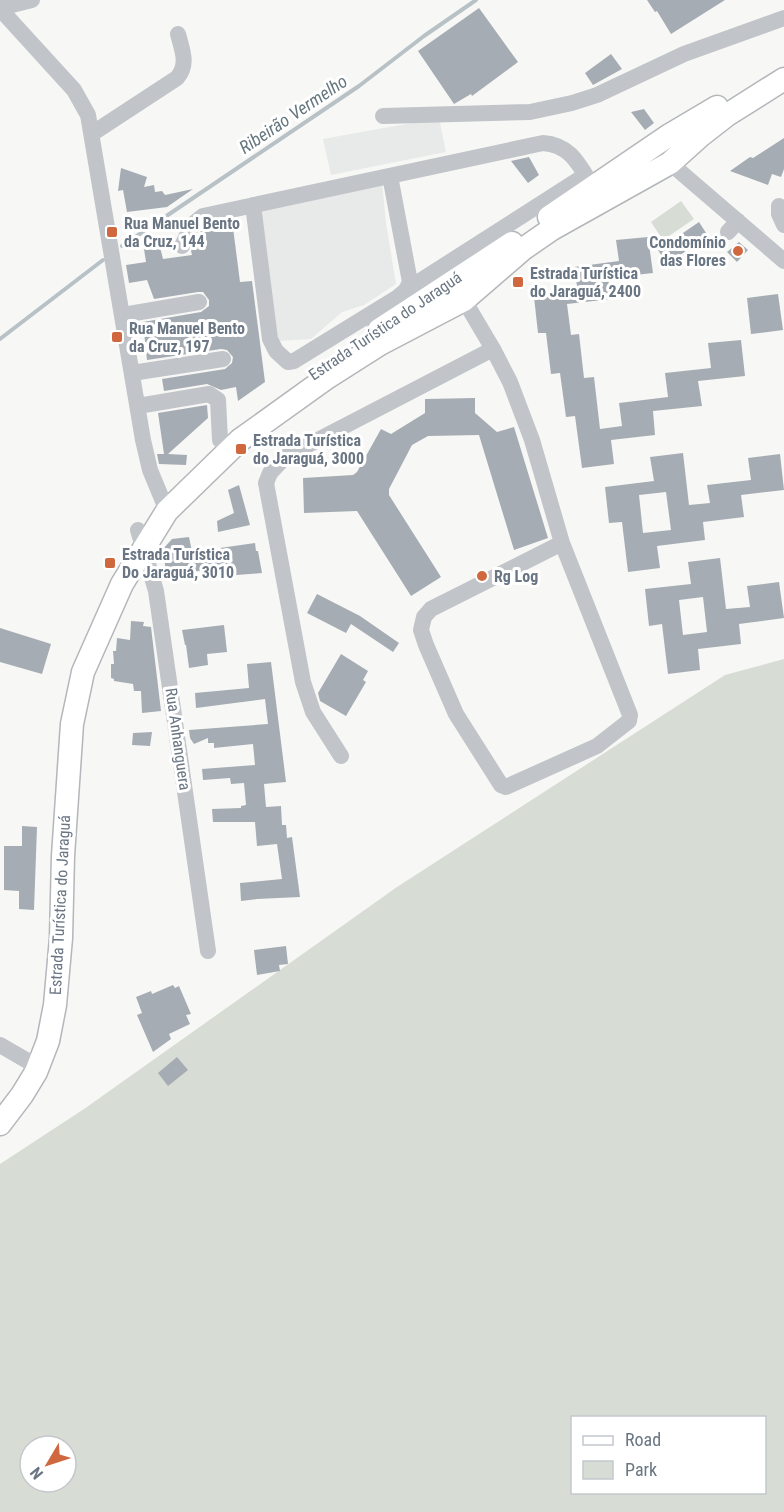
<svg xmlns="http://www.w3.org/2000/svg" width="784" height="1512" viewBox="0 0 784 1512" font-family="'Roboto Condensed',sans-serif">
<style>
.built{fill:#e8e9e9}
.green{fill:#d7dcd5;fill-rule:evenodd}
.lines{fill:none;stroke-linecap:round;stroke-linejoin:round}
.stream{stroke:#b8c1c6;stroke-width:4}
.building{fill:#a6acb3;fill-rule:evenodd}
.major-casing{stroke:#b3b6ba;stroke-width:25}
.minor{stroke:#c1c4c8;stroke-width:16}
.major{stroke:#fff;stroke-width:22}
.poi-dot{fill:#cf683e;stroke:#fff;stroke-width:2}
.labels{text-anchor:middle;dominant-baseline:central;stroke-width:6;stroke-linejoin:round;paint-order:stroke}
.poi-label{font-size:16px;font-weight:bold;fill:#6a7683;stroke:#fff;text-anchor:start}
.street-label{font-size:16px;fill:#6a7683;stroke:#fff}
.water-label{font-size:18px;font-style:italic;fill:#66777f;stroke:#fff}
</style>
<rect width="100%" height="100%" fill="#f7f8f5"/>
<!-- built -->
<path class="built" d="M439,118L446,152L331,175L323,139Z
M382,182L386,223L396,284L364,305L342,312L311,339L278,341L259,211Z"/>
<!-- green -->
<path class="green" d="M681,201L694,219L663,240L651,222Z
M784,659V1512H0V1164L84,1109L397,887L725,675ZM572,1418H764V1492H572ZM30,1446H66V1482H30Z"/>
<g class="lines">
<!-- stream -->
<path class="stream" d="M122,246L359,86L424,36L476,0
M0,339L103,260"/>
</g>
<!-- building -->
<path class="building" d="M647,0H725L671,34L657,11L655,12Z
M479,8L518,62L472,96L471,94L454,104L418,51Z
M611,54L622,69L593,85L585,73Z
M644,109L654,123L645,130L631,112Z
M784,138V169L781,177L772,174L768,185L730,171L750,157L753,158Z
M529,157L539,175L528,183L511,161Z
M121,168L147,177L144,187L154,185L155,192L162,191L165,195L193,189L167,207L127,212L123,190L118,191Z
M232,220L240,282L252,281L265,382L238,401L236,387L221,390L207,384L164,391L162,379L225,369L232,363L233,357L227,350L221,349L147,360L143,322L201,312L209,306V300L203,292H198L154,299L147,280L129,283L126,265L146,262L144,249L160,247L163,259L192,255L191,251L200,232L207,226Z
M699,222L708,236L667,264L658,250Z
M648,237L653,273L608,278L611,299L567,304L571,335L579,334L584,378L594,377L600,429L622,426L619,403L668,397L665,373L711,368L708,343L741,340L745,376L698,381L702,406L653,411L655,435L611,440L614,464L582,468L575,416L566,417L560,373L551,374L546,333H538L534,297L578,292L574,267L619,261L616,240Z
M739,242L748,250L737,262L727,252Z
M778,294L783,330L751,334L747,298Z
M475,398V413L497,432L514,427L548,538L514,550L479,435L428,436L412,445L389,489V495L441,577L411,596L357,511L304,513L303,478L353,475L357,472L381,429L391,434L425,413V399Z
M207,405L208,418L168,454L187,455L186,465L159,464L157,454H164L158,413Z
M683,453L689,505L710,503L707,485L751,480L748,458L780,454L784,490L741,495L744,517L703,522L705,540L657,546L660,568L628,572L622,522L609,523L605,487L654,481L650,457ZM666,492L671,530L643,533L639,495Z
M239,485L250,525L218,532L217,521L234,513L228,490Z
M189,537L192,552L255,543L256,551H258L262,573L211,577L210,570L177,573V580H167L163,549L172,539Z
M720,558L726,609L750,607L747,586L779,582L784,618L739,624L741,644L698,649L700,670L668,674L662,624L649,626L645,589L691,584L688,562ZM703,597L707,632L683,635L679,600Z
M317,594L360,616L399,643L393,652L351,624L346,633L307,613Z
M131,621L144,622L143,626L151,627L161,711L142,713L141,691H134L133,684L114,681V679L111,678V664H114L113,651H116L117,638L130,640Z
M224,625L227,652L207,654L208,665L189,668L186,645H185L182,630Z
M0,628L51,644L42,674L0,662Z
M341,654L368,671L363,680L366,682L346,716L320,701L318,693Z
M271,662L286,782L264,784L266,807L281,806L282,825H286L287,838L292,837L300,897L257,899L241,901L240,883L282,879L277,844L257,846L255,822H213L212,809L241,808V806L246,805L244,783L231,784L230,778L203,780L202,769L255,765L253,744L214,748V743H208V738L194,744L190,738L189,730L268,724L265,699L196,708L195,693L249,688L247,664Z
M152,732L150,746L132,745L133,733Z
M22,826L37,827L34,910L19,909V891L4,890V846H22Z
M286,946L288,964L279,965L280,971L257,975L254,950Z
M173,985L175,988L179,986L191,1014L186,1015L190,1024L169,1034L171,1039L153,1052L137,1015L142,1013L136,997L151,991L152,994Z
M177,1057L188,1070L168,1086L158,1073Z"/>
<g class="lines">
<defs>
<path id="major" d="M549,217L668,136L717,107
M379,330L512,243
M0,1124L22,1095L36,1072L48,1041L55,1005L61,938L63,856L72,724L83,672L122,584L167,511L240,440L325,379L380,344L464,300L523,249L552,229L670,163L700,136L727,115L784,79"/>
</defs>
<!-- major casing -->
<use href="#major" class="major-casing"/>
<!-- minor -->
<path class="minor" d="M0,8L32,0
M0,9L74,90L88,115L143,440L150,470L167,511
M383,116L530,112L572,103L597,95L684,54L784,18
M93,133L177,78C189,64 182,50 178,34
M670,163L784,261
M253,205L270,339L276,351L288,362L294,361L398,297L406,290L410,282L390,176
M779,206V214L784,225
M728,232L738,221
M182,246L192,225L203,216L543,143C571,145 579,165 593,187
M406,290L581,178L583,171
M464,300L493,349L510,382L532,440L562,543L630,715L629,721L597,746L506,787L501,785L456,714L426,645L421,630L424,617L431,609L562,543
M123,315L199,302
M132,373L223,359
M138,406L209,394L218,400L220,440
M138,530L156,591L208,951
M341,756L313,712L303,682L266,483L270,473L285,457L493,349
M0,1045L38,1067"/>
<!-- major -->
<use href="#major" class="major"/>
</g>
<!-- markers -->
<g class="poi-dot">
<rect x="106" y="226" width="12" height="12" rx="3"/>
<circle cx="738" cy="251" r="6"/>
<rect x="512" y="276" width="12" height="12" rx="3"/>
<rect x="111" y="331" width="12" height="12" rx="3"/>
<rect x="235" y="443" width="12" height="12" rx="3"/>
<rect x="104" y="557" width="12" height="12" rx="3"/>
<circle cx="482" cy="576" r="6"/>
</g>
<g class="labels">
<!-- poi labels -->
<g class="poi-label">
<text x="124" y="223">Rua Manuel Bento<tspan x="124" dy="18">da Cruz, 144</tspan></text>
<text x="726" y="242" text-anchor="end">Condomínio<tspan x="726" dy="18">das Flores</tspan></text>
<text x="530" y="273">Estrada Turística<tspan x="530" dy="18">do Jaraguá, 2400</tspan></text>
<text x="129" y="328">Rua Manuel Bento<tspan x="129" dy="18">da Cruz, 197</tspan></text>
<text x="253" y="440">Estrada Turística<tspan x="253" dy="18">do Jaraguá, 3000</tspan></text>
<text x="122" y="554">Estrada Turística<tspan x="122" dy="18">Do Jaraguá, 3010</tspan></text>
<text x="494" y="576">Rg Log</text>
</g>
<!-- street labels -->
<g class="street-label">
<text transform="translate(385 326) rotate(-34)">Estrada Turística do Jaraguá</text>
<text transform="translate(178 739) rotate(82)">Rua Anhanguera</text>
<text transform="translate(60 905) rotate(-87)">Estrada Turística do Jaraguá</text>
</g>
<!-- water labels -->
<g class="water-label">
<text transform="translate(293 114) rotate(-34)">Ribeirão Vermelho</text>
</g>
</g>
<!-- legend -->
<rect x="571" y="1416" width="195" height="78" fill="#ffffff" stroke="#c3c8cd" stroke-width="1.5"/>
<rect x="583" y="1436" width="30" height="9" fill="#ffffff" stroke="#c3c8cd" stroke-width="1.5"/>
<text x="625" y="1446" font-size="18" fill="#6a7683">Road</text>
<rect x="583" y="1461" width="30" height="18" fill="#d7dcd5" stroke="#c3c8cd" stroke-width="1.5"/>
<text x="625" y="1476" font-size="18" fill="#6a7683">Park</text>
<!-- north arrow -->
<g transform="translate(48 1464) rotate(231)"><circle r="28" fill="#ffffff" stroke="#c3c8cd" stroke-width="1.5"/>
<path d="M0-4.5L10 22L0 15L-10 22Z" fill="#cf683e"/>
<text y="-9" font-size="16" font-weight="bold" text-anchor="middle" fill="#6a7683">N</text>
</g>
</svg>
